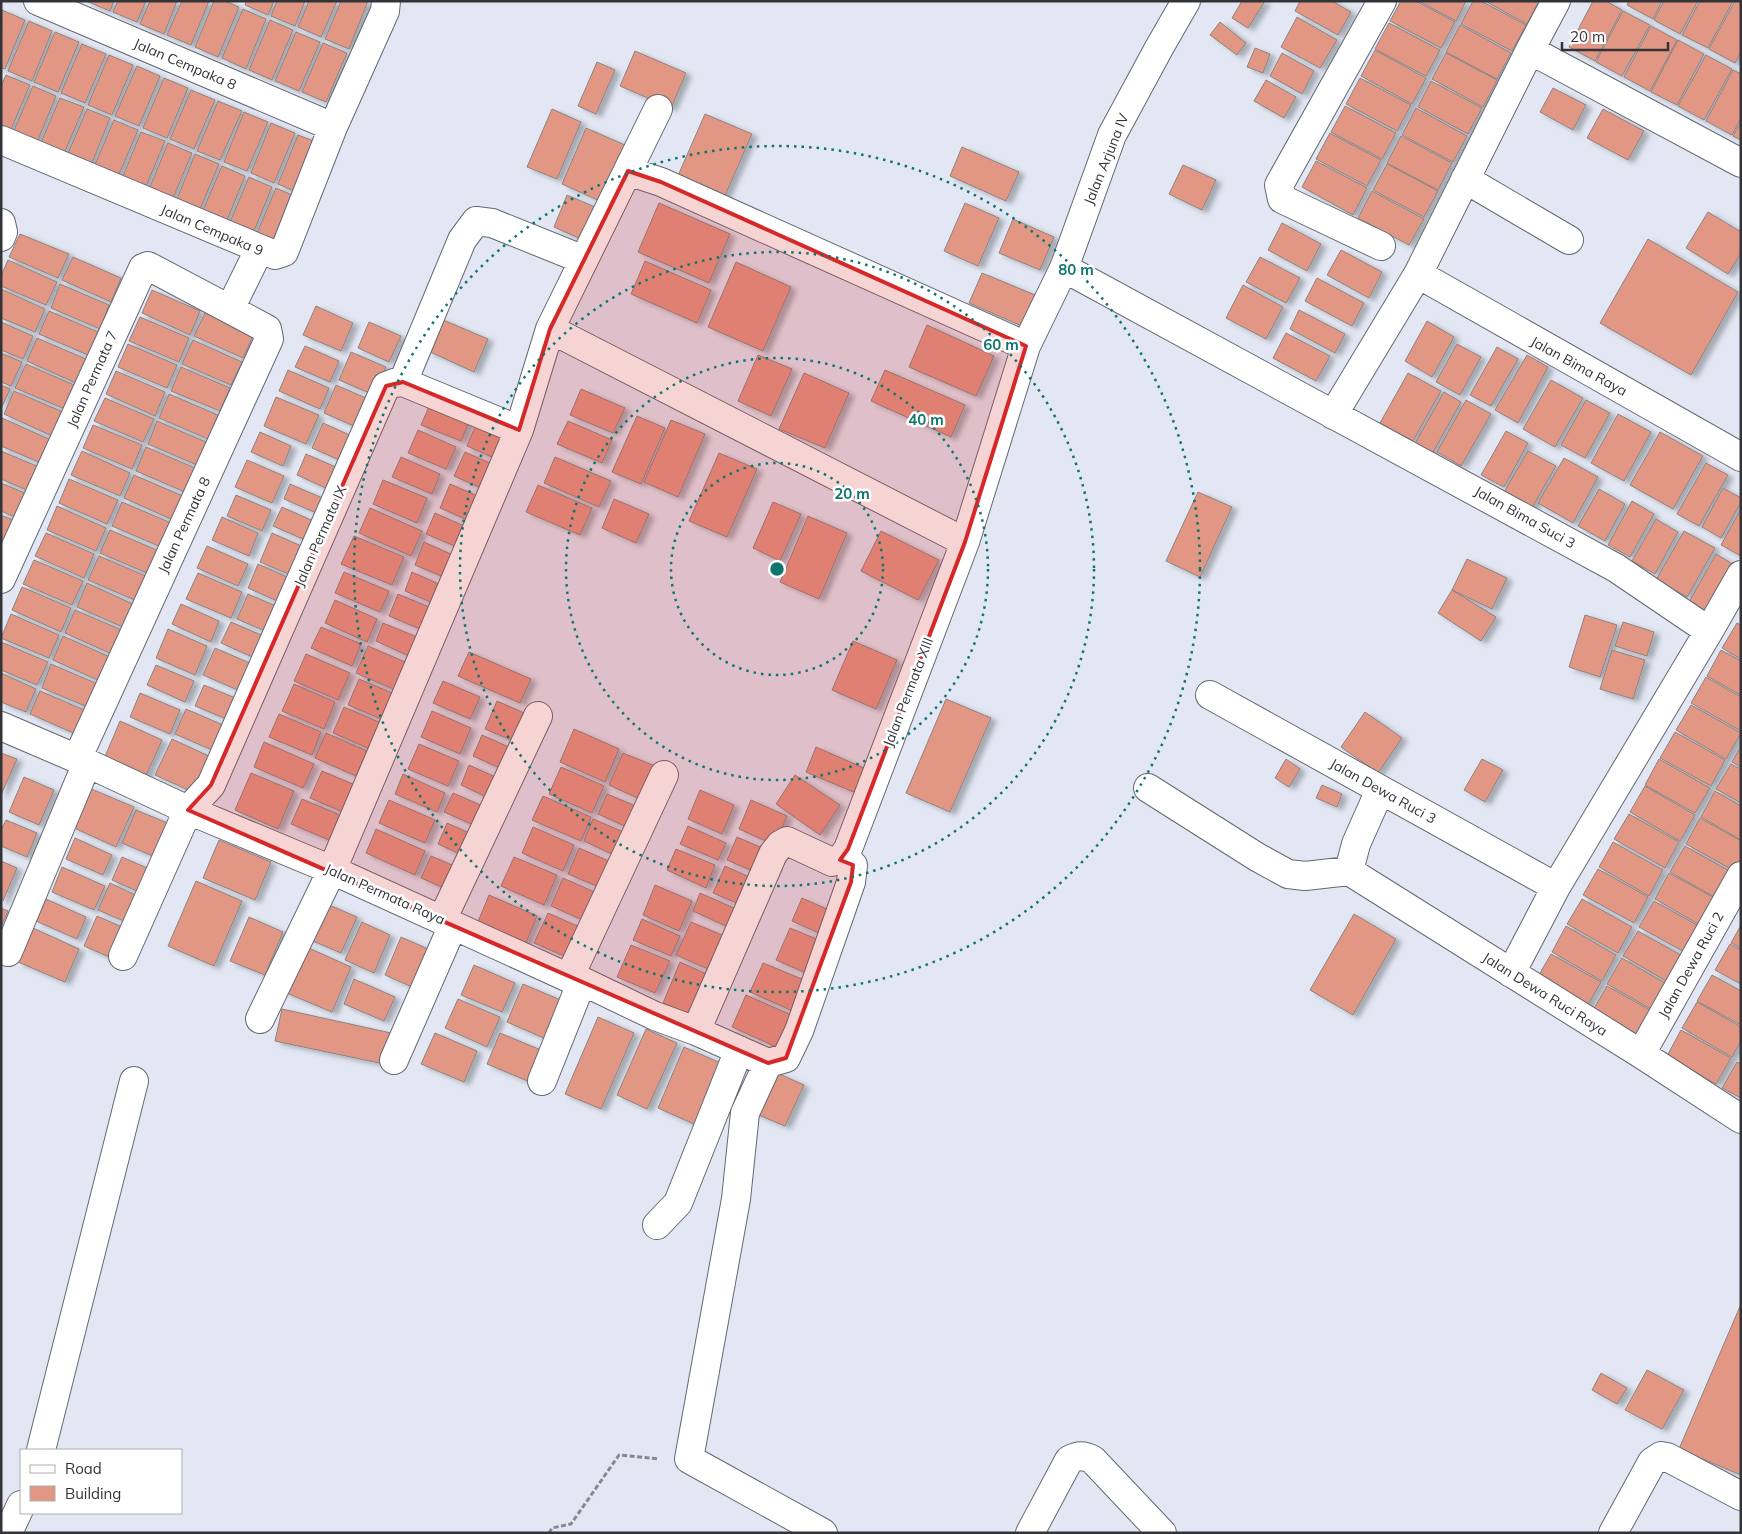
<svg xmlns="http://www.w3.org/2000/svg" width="1742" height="1534" viewBox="0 0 1742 1534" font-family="Mulish,sans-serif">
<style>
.building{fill:#e29785;stroke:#8f827f;filter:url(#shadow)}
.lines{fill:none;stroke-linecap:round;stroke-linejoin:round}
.minor-casing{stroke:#646872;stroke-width:30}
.path{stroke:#868991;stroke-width:3;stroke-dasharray:5 2.5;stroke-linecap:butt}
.minor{stroke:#fff;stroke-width:28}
.marked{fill:#d62828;fill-opacity:0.2;stroke:#d62828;stroke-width:4;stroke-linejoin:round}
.ring{fill:none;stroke:#0f766e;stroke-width:2.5;stroke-dasharray:2.5 5}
.labels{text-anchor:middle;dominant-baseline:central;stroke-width:5;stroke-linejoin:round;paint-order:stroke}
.street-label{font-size:14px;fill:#323438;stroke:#fff}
.centre{fill:#0f766e;stroke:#fff;stroke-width:2.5}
.ring-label{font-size:15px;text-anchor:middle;font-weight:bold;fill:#0f766e;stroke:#fff;stroke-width:5;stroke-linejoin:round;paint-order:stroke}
</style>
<defs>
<filter id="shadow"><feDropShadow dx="5.5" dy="3" stdDeviation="2.5" flood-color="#0004"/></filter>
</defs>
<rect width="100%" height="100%" fill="#e2e7f3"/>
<!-- building -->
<path class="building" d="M86,1H114L110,11Z
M118,1H146L137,22L113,12Z
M150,1H177L164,34L140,24Z
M182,1H209L191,45L167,35Z
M214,1H225L239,7L218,57L195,47Z
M246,1H274L268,15L245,5Z
M277,1H305L295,26L271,16Z
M309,1H337L321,37L298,27Z
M341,1H368L349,49L325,39Z
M1242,1H1265L1248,28L1232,18Z
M1300,1H1332L1351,12L1338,35L1295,11Z
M1401,1H1416L1455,22L1441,48L1390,21Z
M1419,1H1466L1456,21Z
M1473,1H1481L1526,25L1512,51L1461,24Z
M1485,1H1539L1527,24Z
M1593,1H1606L1622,10L1595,61L1569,47Z
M1629,1H1662L1653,19L1627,5Z
M1664,1H1698L1680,34L1654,20Z
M1700,1H1733L1708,48L1682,35Z
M1735,1H1741V52L1735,63L1709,49Z
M243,9L266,19L246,69L222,58Z
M2,10L25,20L5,69L1,68Z
M1623,11L1650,25L1622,76L1596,62Z
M1297,17L1337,40L1320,68L1281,47Z
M270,20L293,30L272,80L249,70Z
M29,21L52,31L32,81L8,71Z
M1220,22L1246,43L1237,55L1210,35Z
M1389,23L1440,50L1426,76L1375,49Z
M1460,25L1511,53L1497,79L1446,52Z
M1651,26L1677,40L1650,91L1624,77Z
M55,32L79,42L58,92L34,82Z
M296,32L320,42L299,91L275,81Z
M1678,40L1704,54L1677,105L1651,92Z
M323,43L347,53L326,102L302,92Z
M82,44L106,54L85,103L61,93Z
M1255,48L1270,54L1263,73L1247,67Z
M1375,50L1426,78L1412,104L1361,76Z
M635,51L686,73L671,108L620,86Z
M1282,53L1314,71L1302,94L1270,76Z
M1446,53L1497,80L1483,107L1432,79Z
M109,55L133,65L112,115L88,105Z
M1706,55L1732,69L1704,120L1678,106Z
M597,62L615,70L596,114L578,106Z
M137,66L160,76L139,126L115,116Z
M1733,70L1741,74V118L1732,135L1706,121Z
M6,75L30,85L9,134L1,131V86Z
M164,78L188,88L167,138L143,128Z
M1360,78L1411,105L1397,131L1346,104Z
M1266,80L1296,97L1284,118L1254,101Z
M1431,81L1482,108L1468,134L1418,107Z
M33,86L56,96L36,145L12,135Z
M1553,88L1586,105L1573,130L1540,112Z
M191,90L215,100L194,149L170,139Z
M60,98L84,107L63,156L39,147Z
M218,101L242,111L220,160L197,151Z
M1345,106L1396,133L1382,159L1331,132Z
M1416,108L1467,136L1453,162L1402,135Z
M87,109L110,118L90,168L66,158Z
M552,109L581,122L557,179L527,167Z
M1603,109L1644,131L1628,160L1587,138Z
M244,112L268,122L247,171L224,162Z
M705,114L752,134L720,207L673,187Z
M114,120L138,130L117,179L93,169Z
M1741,122V140L1733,136Z
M271,123L295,133L274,183L251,173Z
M586,128L625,145L600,201L562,184Z
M141,132L165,141L144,191L121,181Z
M1330,133L1381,160L1367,186L1316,159Z
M298,135L322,144L301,194L278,184Z
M1401,136L1452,163L1438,190L1387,163Z
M168,143L192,153L171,203L148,192Z
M962,147L1019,172L1006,201L950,176Z
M195,154L219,164L198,214L175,204Z
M1316,161L1367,188L1353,215L1302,187Z
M1387,164L1438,191L1424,217L1373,190Z
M1183,165L1216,180L1202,210L1169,194Z
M222,166L245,176L225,225L201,215Z
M249,177L272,187L252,236L228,227Z
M276,188L299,198L279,248L255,238Z
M1372,191L1424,219L1409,245L1358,218Z
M567,195L597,208L583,240L554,227Z
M659,203L730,234L709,283L638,252Z
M965,203L999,218L978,266L944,251Z
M1708,212L1741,232V253L1728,274L1686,248Z
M1013,219L1054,237L1040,270L999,253Z
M1282,223L1321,244L1307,271L1268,250Z
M20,234L69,254L58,278L9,257Z
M1648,239L1738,292L1691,375L1600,323Z
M1341,250L1382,272L1369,298L1327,275Z
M73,257L121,278L111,302L62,280Z
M1260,257L1300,278L1286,303L1246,282Z
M8,260L57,282L46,305L1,286V276Z
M645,261L711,290L697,323L631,294Z
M736,262L791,287L763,351L708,327Z
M982,273L1035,295L1022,326L969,303Z
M1317,278L1364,303L1352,326L1305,301Z
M60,284L109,305L100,329L51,308Z
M1243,285L1283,307L1266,339L1226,318Z
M1,289L45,309L35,332L1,318Z
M152,290L200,311L190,335L142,313Z
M316,306L353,323L341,351L303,335Z
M1299,310L1345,334L1335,353L1290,329Z
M49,311L98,332L88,355L39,334Z
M205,313L254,334L243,358L194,336Z
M140,317L189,338L179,362L129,341Z
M441,319L488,339L474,372L428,351Z
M1427,321L1454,337L1432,377L1405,361Z
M1,322L33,336L23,359L1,350Z
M369,322L401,336L389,362L358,348Z
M927,325L994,356L976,396L909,367Z
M1286,333L1330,356L1316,381L1273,358Z
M37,338L86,359L76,383L27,361Z
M193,340L242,362L231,385L182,364Z
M128,344L177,365L167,388L118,367Z
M1457,344L1481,357L1460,395L1436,382Z
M305,346L339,361L330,382L295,367Z
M1497,347L1518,359L1491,406L1470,395Z
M351,352L386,367L374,395L339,380Z
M1,353L22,362L11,386L1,382Z
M758,355L792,369L771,416L738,401Z
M1527,355L1548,367L1518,423L1495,410Z
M26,364L74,385L65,409L15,388Z
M181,367L230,388L220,411L171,391Z
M288,370L329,388L320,409L279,391Z
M885,370L965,405L951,437L871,401Z
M116,371L165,392L155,416L106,394Z
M804,373L849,393L825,448L779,429Z
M1408,373L1441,391L1413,441L1380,423Z
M1551,380L1583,398L1555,447L1523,429Z
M1,385L10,389L1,409Z
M336,385L375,402L363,430L324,413Z
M581,389L625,408L613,433L570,415Z
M14,391L63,412L52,436L4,414Z
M1444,392L1461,402L1432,454L1414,445Z
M169,394L218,415L208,439L159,418Z
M276,397L319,415L306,444L264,426Z
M105,398L154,419L143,442L94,421Z
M1466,400L1491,414L1461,466L1437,452Z
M1586,400L1610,413L1585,458L1561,445Z
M431,402L470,419L461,441L421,425Z
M1618,414L1651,432L1624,481L1591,463Z
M637,416L665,428L641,484L612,472Z
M2,418L51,440L41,463L1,446Z
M671,420L705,434L678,497L644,482Z
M157,421L206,442L197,465L148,444Z
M568,421L612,440L602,463L557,444Z
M477,422L513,437L503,462L467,446Z
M323,423L354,437L344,462L312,448Z
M93,425L142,445L132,469L83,448Z
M418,430L456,447L446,469L408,453Z
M1506,431L1528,443L1504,487L1481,475Z
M260,432L291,446L283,466L251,452Z
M1660,432L1703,456L1673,509L1630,485Z
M146,447L195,468L185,492L136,471Z
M1,451L39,467L29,491L1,479Z
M82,451L130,473L120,496L71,475Z
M1528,451L1556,466L1532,508L1504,492Z
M465,452L499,467L488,491L454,476Z
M719,453L757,469L727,537L689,521Z
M306,454L338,468L328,489L297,475Z
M401,457L440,474L432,494L392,477Z
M555,457L611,481L599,507L544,483Z
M1564,458L1598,477L1573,523L1538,503Z
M247,460L284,476L272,503L235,487Z
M1706,463L1728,475L1699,526L1677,514Z
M134,475L183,496L173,520L124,498Z
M69,479L118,500L107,524L59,503Z
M383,480L427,498L417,523L373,504Z
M1,483L27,494L17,518L1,511Z
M290,484L327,500L321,515L284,499Z
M450,484L487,500L477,524L440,508Z
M538,485L592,508L580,535L526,512Z
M1723,488L1741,498V502L1721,538L1702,527Z
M1599,489L1625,504L1605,541L1578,526Z
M1198,492L1232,507L1200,577L1166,561Z
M236,495L271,510L262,531L227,516Z
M614,499L649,514L636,543L602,528Z
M1632,501L1654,514L1630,557L1608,545Z
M122,502L171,523L161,547L112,526Z
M773,502L801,514L780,561L753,548Z
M57,506L106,528L96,551L47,530Z
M282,507L320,524L312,543L273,526Z
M370,508L422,531L411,556L359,533Z
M1741,509V556L1721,545Z
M435,513L475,531L467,551L426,534Z
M1,515L15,521L5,545L1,543Z
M808,516L847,533L819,599L780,582Z
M222,517L258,533L249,556L212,540Z
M1656,519L1678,532L1655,574L1632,561Z
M110,530L159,551L149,574L100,553Z
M881,531L939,560L918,600L861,571Z
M1684,531L1715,548L1687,597L1656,580Z
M46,533L94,554L84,578L35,556Z
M272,533L308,549L296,577L260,562Z
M354,536L404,557L392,585L341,564Z
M424,542L455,556L446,578L415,565Z
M207,546L248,564L238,586L197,568Z
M1716,554L1736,566L1709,614L1689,602Z
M99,556L148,577L137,601L88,580Z
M1467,559L1507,578L1492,609L1452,590Z
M34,560L83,581L72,605L23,584Z
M258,564L296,581L286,605L248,588Z
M344,572L389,591L380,612L335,593Z
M412,572L441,585L433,603L405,591Z
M198,573L242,592L231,618L186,599Z
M87,583L135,605L125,628L77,607Z
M22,587L71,608L61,632L12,610Z
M1452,590L1496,617L1481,641L1438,613Z
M248,594L283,609L272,634L237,619Z
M398,594L434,609L425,631L389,616Z
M335,600L377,619L367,642L325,623Z
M181,604L219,621L211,642L172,624Z
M75,610L124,631L114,655L65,633Z
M11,614L59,635L49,658L1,638Z
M1585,615L1617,625L1600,677L1569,667Z
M231,622L268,638L259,660L221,643Z
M1623,622L1654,632L1647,656L1615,646Z
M383,623L417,637L409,656L376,641Z
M1737,623L1741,625V659L1722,648Z
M321,627L361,644L352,666L311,648Z
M168,629L207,646L195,675L156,658Z
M63,636L112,658L102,682L53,660Z
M853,641L897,660L876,709L832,690Z
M1,642L48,662L37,685L1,670Z
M368,646L412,665L400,692L356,673Z
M215,648L259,667L247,694L203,675Z
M1612,650L1645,660L1633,699L1600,689Z
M1721,650L1741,661V695L1707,676Z
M469,652L531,679L520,703L458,676Z
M306,654L350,673L338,700L294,681Z
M51,664L100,685L90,708L42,688Z
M156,665L194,681L185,702L147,685Z
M1,673L36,689L26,712L1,702Z
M1706,677L1741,697V731L1691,703Z
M359,679L397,695L386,721L348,705Z
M443,681L480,697L470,719L433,703Z
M294,684L335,702L324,729L282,711Z
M204,685L245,702L236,723L195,706Z
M40,691L89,712L78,735L30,714Z
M140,693L180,710L170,734L130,717Z
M946,699L991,718L950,812L906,793Z
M497,701L533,717L521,744L485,729Z
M1691,705L1741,733L1726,759L1676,730Z
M344,707L381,723L370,749L333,733Z
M186,709L230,728L219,753L175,734Z
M432,711L471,728L460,754L421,737Z
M1365,712L1402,738L1378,773L1341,747Z
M279,714L321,732L312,755L269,737Z
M120,721L162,740L145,778L104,759Z
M574,729L619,749L605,782L560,762Z
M1675,732L1725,760L1711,786L1660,758Z
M326,733L367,751L356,776L315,758Z
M482,735L511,748L502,769L473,756Z
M172,739L211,757L195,793L155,775Z
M264,742L314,764L303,788L254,767Z
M419,744L459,761L448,786L408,769Z
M1741,746V767L1732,762Z
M816,747L866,769L856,793L806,772Z
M1,753L17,759L1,795Z
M623,753L655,766L640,799L609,785Z
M1286,759L1300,769L1289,787L1275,778Z
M1482,759L1503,770L1485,802L1464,790Z
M1659,759L1710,788L1695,813L1645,785Z
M1731,764L1741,769V803L1716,789Z
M469,765L502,780L493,800L461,785Z
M561,767L604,786L592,813L549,794Z
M322,771L355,785L343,812L310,798Z
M251,773L294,791L278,829L235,810Z
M403,774L445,793L437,812L395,794Z
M795,775L840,805L820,835L776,804Z
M24,777L54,790L39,825L9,812Z
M1322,785L1342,794L1337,807L1316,798Z
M1645,786L1695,815L1680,841L1630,812Z
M89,788L134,807L116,847L72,827Z
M700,790L734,805L722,834L688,819Z
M1715,791L1741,806V840L1701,817Z
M453,793L487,808L478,827L444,812Z
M607,794L638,807L629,828L598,814Z
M543,796L591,817L581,841L532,820Z
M302,799L340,815L329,840L291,824Z
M389,800L435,820L425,843L379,823Z
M751,800L787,816L775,845L739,829Z
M136,810L170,824L155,857L122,843Z
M1629,814L1679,842L1665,868L1614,839Z
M1700,818L1741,841V864L1736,872L1686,844Z
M593,819L626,833L616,856L584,841Z
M6,820L37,833L27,857L1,846V830Z
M447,823L476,836L467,857L438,844Z
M688,826L726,843L718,860L680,844Z
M533,827L574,845L563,871L522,853Z
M376,829L425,851L415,875L366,853Z
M737,837L767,850L757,873L727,860Z
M75,838L112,855L103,875L66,859Z
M219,840L271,862L255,900L203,878Z
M1613,842L1663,870L1649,896L1599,867Z
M1685,846L1735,874L1720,900L1670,872Z
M579,848L611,862L599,887L568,874Z
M676,849L715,865L706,888L667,870Z
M431,856L461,869L451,891L421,878Z
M122,857L156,872L146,895L112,880Z
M514,857L557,875L544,905L501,886Z
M1,861L17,868L3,901L1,900Z
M725,866L758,881L746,907L713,893Z
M62,867L105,886L94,910L52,892Z
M1598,869L1648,897L1634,923L1583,895Z
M1669,873L1720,901L1705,928L1655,899Z
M563,878L599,894L587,922L551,906Z
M196,881L242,901L214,966L168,946Z
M110,883L144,899L133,925L98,910Z
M655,885L692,901L679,931L643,915Z
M700,893L736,909L728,927L693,911Z
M489,895L537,916L525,945L477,924Z
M802,898L831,911L821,934L792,921Z
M46,899L86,917L77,939L36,921Z
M1582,899L1632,927L1618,953L1567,924Z
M320,901L357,917L341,953L304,937Z
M1654,901L1704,929L1690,955L1639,927Z
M1,908L8,911L1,927Z
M548,913L584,929L571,959L534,943Z
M1354,914L1396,939L1353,1015L1310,990Z
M97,916L129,930L116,960L84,946Z
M249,917L283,932L265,975L230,961Z
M642,919L680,936L671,956L633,940Z
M362,922L390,935L374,973L345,960Z
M691,922L729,938L715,972L676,955Z
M1741,925V948L1731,943Z
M1566,926L1616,955L1602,981L1552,952Z
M33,928L79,949L65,982L18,962Z
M790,928L826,943L813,976L776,960Z
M1638,931L1688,959L1673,985L1623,956Z
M401,937L435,952L419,990L385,975Z
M1730,944L1741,950V984L1715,970Z
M302,945L351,967L332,1012L282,991Z
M631,945L670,961L655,993L617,977Z
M1551,954L1601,982L1586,1008L1536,980Z
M1622,958L1672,987L1658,1013L1607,984Z
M680,962L713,977L695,1017L663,1003Z
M763,963L809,982L795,1012L750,992Z
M474,965L515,983L502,1012L461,995Z
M1712,975L1741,991V1025L1697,1001Z
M354,979L395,997L384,1021L344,1004Z
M523,984L570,1004L553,1042L507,1022Z
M1607,986L1657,1014L1642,1040L1592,1012Z
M746,995L798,1018L783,1050L732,1027Z
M458,999L500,1017L487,1047L445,1028Z
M1697,1002L1741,1027V1041L1732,1057L1682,1028Z
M282,1009L391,1033L384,1064L275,1041Z
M598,1017L634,1033L601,1109L565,1094Z
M646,1029L677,1043L647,1109L617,1095Z
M1681,1030L1731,1058L1716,1084L1667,1056Z
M435,1033L477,1051L464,1082L421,1064Z
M500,1033L548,1053L535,1084L487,1064Z
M684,1047L723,1064L696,1125L658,1108Z
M1737,1062L1741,1064V1098L1722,1088Z
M768,1069L804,1085L785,1126L749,1111Z
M1741,1304V1475L1679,1449Z
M1647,1370L1684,1390L1662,1429L1625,1410Z
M1601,1373L1627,1388L1617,1404L1592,1390Z"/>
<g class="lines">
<defs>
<path id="minor" d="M38,1L333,127
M1530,50L1741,163
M1,140L275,255L284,252L333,127L385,11L386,1
M628,171L661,182L1026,346
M1465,179L1569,240
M1,223L3,232L1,237
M1381,246L1282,199L1279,185L1382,1
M1064,268L1616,568L1709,631
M1418,274L1741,457
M230,309L259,250
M550,329L965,542
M403,382L462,240L476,221L492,223L584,260
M1333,415L1418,274L1530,50L1556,1
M1,579L143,268L148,266L267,329L269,339L77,759
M1210,695L1556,887
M1,726L87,763L188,810L332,870L569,978L582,981L655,1016L696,1031L768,1063
M1148,788L1257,857L1288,874L1305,876L1349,871
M1349,871L1641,1054L1741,1119
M1349,871L1356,844L1380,790
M442,920L538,716
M8,952L87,763
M123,956L188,810L211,785L386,386L394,383L403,382L519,430
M1511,973L1556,887L1709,631L1741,575
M569,978L664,775
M260,1019L332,870L519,430L550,329L658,109
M696,1031L773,854L780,845L787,841L832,862L840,860L848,849L965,542L1026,346L1064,268L1112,135L1159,48L1186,1
M1641,1054L1741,876
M394,1060L453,925
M768,1063L745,1113L736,1199L689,1459L823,1533
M768,1063L786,1058L799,1031L851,882L853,865L840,860
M542,1081L582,981
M657,1225L678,1203L739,1050
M41,1450L134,1081
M8,1533L21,1505
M1030,1533L1069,1460C1078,1455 1084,1455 1093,1460L1162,1533
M1613,1533L1652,1462L1661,1456L1667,1457L1741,1496"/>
</defs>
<!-- minor casing -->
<use href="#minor" class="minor-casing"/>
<!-- path -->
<path class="path" d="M549,1533L552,1528L571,1524L619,1455L659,1459"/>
<!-- minor -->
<use href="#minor" class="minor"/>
</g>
<!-- marked area -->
<path class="marked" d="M628,171L661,182L1026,346L965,542L848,849L840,860L853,865L851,882L786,1058L768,1063L188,810L211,785L386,386L403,382L519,430L550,329Z"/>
<!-- distance rings -->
<g class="ring">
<circle cx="777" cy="569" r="106"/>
<circle cx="777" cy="569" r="211"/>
<circle cx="777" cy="569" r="317"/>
<circle cx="777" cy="569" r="423"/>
</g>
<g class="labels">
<!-- street labels -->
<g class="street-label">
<text transform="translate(185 64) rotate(23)">Jalan Cempaka 8</text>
<text transform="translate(1106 159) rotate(-68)">Jalan Arjuna IV</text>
<text transform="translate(212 230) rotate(23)">Jalan Cempaka 9</text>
<text transform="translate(1579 366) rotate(29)">Jalan Bima Raya</text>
<text transform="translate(92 379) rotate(-66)">Jalan Permata 7</text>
<text transform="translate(1525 517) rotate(29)">Jalan Bima Suci 3</text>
<text transform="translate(184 525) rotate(-65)">Jalan Permata 8</text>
<text transform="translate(320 536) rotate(-66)">Jalan Permata IX</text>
<text transform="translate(908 692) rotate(-69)">Jalan Permata XIII</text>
<text transform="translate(1383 791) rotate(29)">Jalan Dewa Ruci 3</text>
<text transform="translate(385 894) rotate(24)">Jalan Permata Raya</text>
<text transform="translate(1691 965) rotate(-61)">Jalan Dewa Ruci 2</text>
<text transform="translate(1545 994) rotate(32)">Jalan Dewa Ruci Raya</text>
</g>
</g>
<circle cx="777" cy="569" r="8" class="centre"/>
<g class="ring-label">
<text x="1076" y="275">80 m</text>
<text x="1001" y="350">60 m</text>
<text x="926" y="425">40 m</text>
<text x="852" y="499">20 m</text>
</g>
<!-- border -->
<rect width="1742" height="1534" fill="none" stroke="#323438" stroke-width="5"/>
<!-- legend -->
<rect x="20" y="1449" width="162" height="65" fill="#ffffff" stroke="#adaeaf"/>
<rect x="30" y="1465" width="25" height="8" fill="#ffffff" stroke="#adaeaf"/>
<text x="65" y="1474" font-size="15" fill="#323438">Road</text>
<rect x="30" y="1486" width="25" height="15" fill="#e29785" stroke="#adaeaf"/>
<text x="65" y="1499" font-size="15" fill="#323438">Building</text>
<!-- scale -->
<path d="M1562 42v8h106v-8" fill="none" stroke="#323438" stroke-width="2.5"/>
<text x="1570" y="42" font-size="15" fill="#323438" stroke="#ffffff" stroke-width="4" paint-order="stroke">20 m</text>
</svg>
